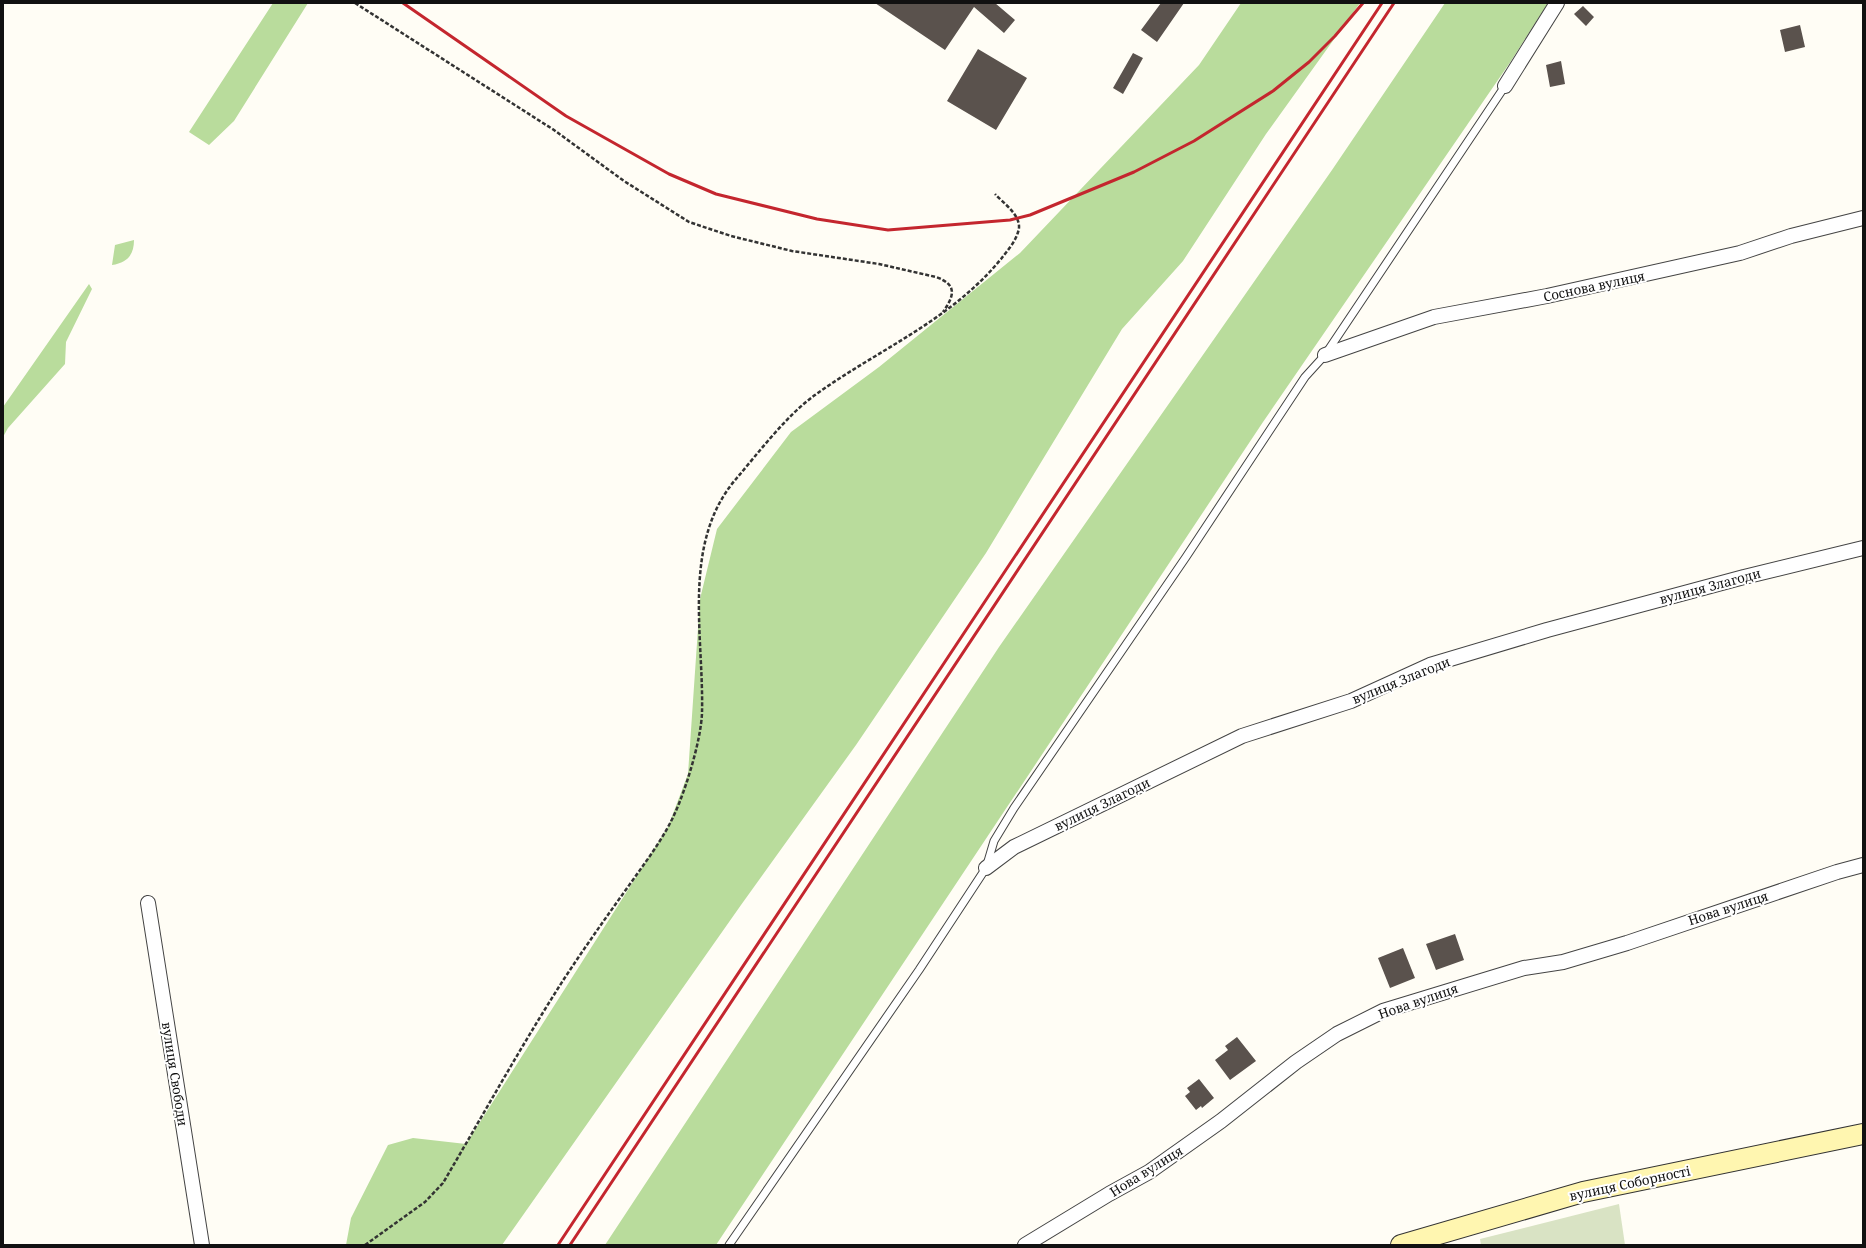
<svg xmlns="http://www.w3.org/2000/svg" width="1866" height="1248" viewBox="0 0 1866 1248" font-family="'Noto Serif',serif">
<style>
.forest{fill:#b9dc9c}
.cemetery{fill:#d9e3c4}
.building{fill:#5a524d}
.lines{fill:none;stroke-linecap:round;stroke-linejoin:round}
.lane-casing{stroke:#444;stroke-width:9}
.street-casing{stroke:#444;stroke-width:16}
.secondary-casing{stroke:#333;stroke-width:22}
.path{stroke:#333;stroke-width:2.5;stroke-dasharray:4 2;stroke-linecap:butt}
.lane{stroke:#fff;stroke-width:7}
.street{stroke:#fff;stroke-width:14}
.secondary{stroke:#fff6b0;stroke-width:20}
.rail{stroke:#c4262e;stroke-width:3}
.labels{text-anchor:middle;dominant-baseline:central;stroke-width:4;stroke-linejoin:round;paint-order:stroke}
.street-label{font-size:13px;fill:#111;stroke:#fff}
</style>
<rect width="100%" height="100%" fill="#fffdf5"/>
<!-- forest -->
<path class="forest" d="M273,3H308L234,121L209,145L189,132Z
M1241,3H1360L1266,134L1183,261L1122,329L986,553L856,745L741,905L502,1245H346L351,1218L388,1145L413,1138L466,1144L668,827L688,774L700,599L717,529L791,432L879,367L1020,253L1199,65Z
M1445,3H1548L1511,61L1263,422L716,1245H605L999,647L1332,170Z
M134,240C134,255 127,263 112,265L115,245Z
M89,284L92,289L66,342L65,364L8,428L3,437V407Z"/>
<!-- cemetery -->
<path class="cemetery" d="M1619,1204L1625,1245H1481L1480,1239Z"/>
<!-- building -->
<path class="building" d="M875,3H995L1015,20L1004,33L974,7L945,50Z
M1161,3H1184L1157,42L1141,30Z
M1583,6L1594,17L1586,26L1574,14Z
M1800,25L1805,47L1785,52L1780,30Z
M978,49L1027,78L996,130L947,101Z
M1133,53L1143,58L1123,94L1113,88Z
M1561,61L1565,84L1550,87L1546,65Z
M1455,934L1464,960L1436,970L1426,944Z
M1403,948L1415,978L1390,988L1378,958Z
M1237,1037L1256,1061L1230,1080L1215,1060L1228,1050L1225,1046Z
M1199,1079L1214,1098L1202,1108L1201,1106L1196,1110L1185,1096L1190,1092L1187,1088Z"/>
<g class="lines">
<defs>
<path id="lane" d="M729,1245L919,970L986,868L994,841L1014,808L1186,557L1305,377L1325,355L1505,86"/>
<path id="street" d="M1505,86L1557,3
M1325,355L1434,317L1547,296L1740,253L1791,236L1863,218
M986,868L1014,847L1242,736L1351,701L1430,665L1547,630L1744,577L1863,548
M148,903L202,1245
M1025,1245L1109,1194L1149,1172L1221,1121L1296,1062L1337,1034L1383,1011L1524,968L1563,962L1627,943L1837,872L1863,865"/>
<path id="secondary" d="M1401,1245L1583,1192L1863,1134"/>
</defs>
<!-- lane casing -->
<use href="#lane" class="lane-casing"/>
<!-- street casing -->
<use href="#street" class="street-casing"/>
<!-- secondary casing -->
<use href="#secondary" class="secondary-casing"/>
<!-- path -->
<path class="path" d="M355,3L554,130L624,181L689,222L731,236L792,251L879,264L936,277C958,285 954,296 943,312
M365,1245L425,1202L443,1183C483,1115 521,1046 564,979C585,947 607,916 630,884C649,857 668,833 680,801C689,778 701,738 702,713C704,636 681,543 736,479C759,452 787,415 815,395C879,349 950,321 1001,259C1008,250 1017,240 1019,228C1020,214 1003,203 995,194"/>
<!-- lane -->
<use href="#lane" class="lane"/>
<!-- street -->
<use href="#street" class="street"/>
<!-- secondary -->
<use href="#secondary" class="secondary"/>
<!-- rail -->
<path class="rail" d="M403,3L566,116L669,174L716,194L817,219L888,230L1010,220L1030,215L1134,172L1194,141L1273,91L1309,62L1335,36L1363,3
M558,1245L1382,3
M570,1245L1394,3"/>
</g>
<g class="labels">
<!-- street labels -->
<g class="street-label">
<text transform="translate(1594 286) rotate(-12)">Соснова вулиця</text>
<text transform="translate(1710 586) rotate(-15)">вулиця Злагоди</text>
<text transform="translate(1401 680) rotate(-22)">вулиця Злагоди</text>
<text transform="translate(1102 804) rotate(-26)">вулиця Злагоди</text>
<text transform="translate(1728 908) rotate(-18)">Нова вулиця</text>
<text transform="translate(1418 1001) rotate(-19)">Нова вулиця</text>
<text transform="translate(175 1074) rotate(81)">вулиця Свободи</text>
<text transform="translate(1146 1171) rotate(-32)">Нова вулиця</text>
<text transform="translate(1630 1183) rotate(-12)">вулиця Соборності</text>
</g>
</g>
<!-- border -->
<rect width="1866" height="1248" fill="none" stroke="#111111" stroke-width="8"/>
</svg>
